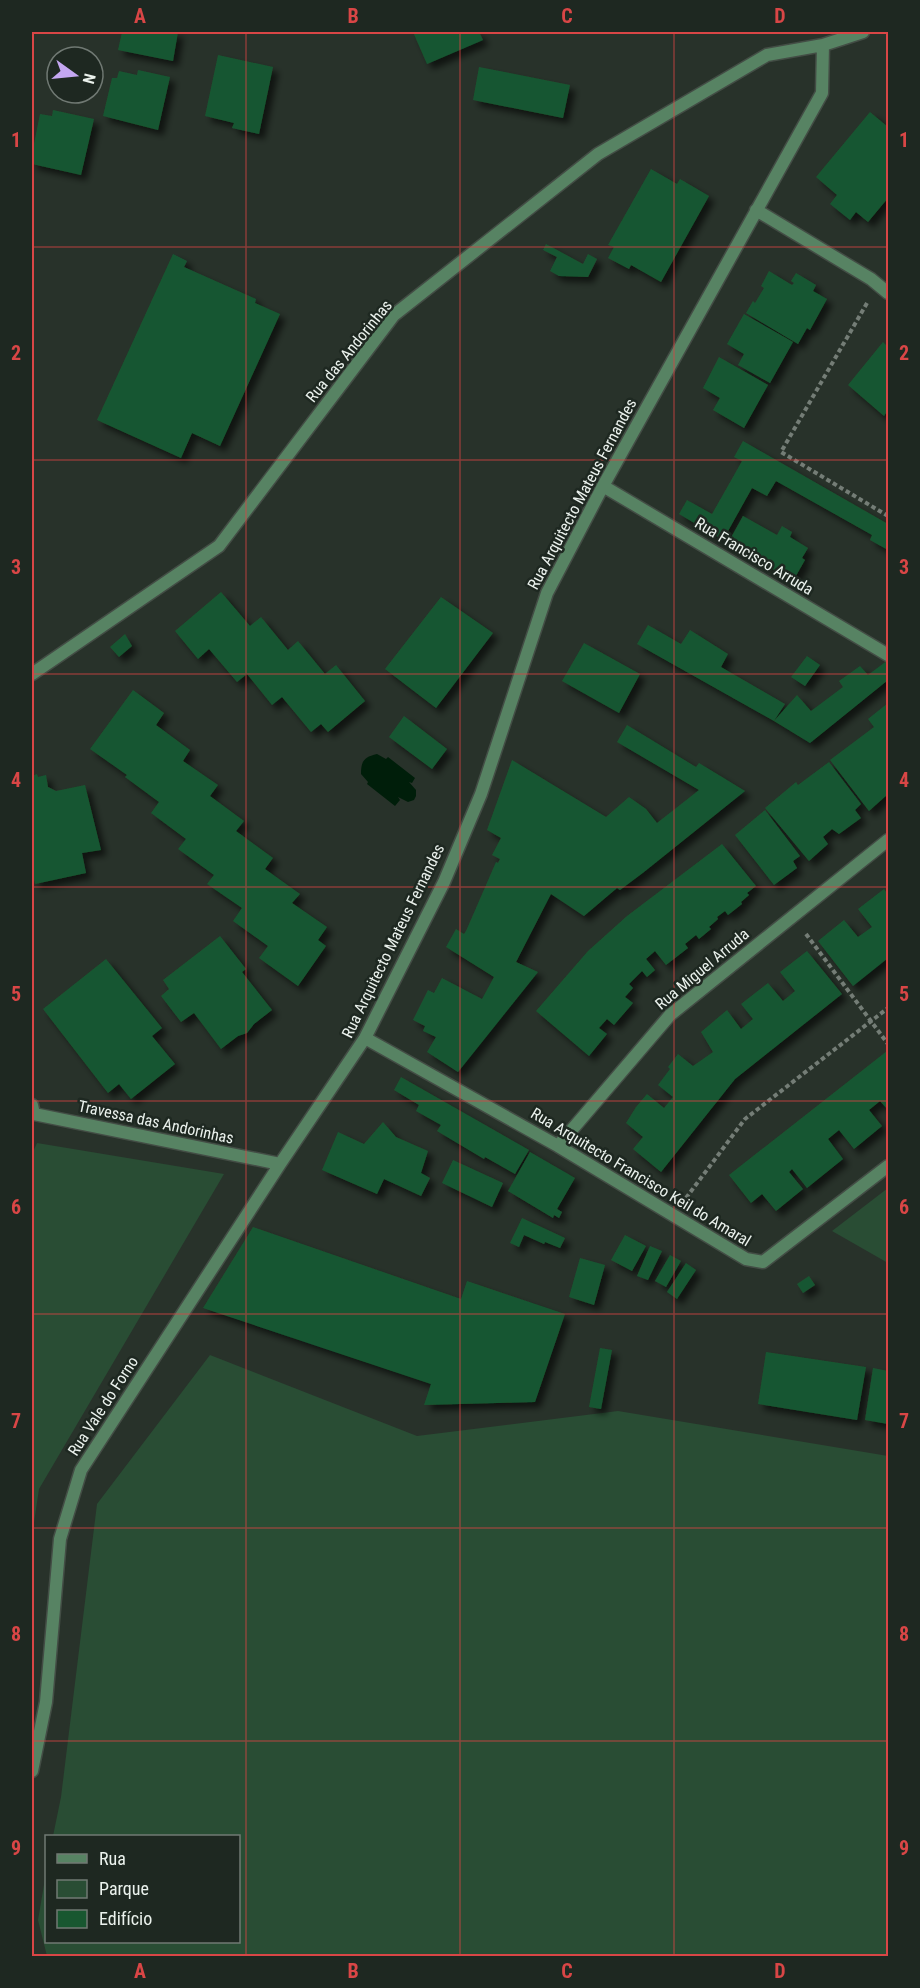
<svg xmlns="http://www.w3.org/2000/svg" width="920" height="1988" viewBox="0 0 920 1988" font-family="'Roboto Condensed',sans-serif">
<style>
.green{fill:#294d34}
.water{fill:#001e0a}
.building{fill:#185730;filter:url(#shadow)}
.lines{fill:none;stroke-linecap:round;stroke-linejoin:round}
.street-casing{stroke:#434d45;stroke-width:15}
.path{stroke:#747d76;stroke-width:4;stroke-dasharray:4.5 3;stroke-linecap:butt}
.street{stroke:#578363;stroke-width:12}
.grid{fill:none;stroke:#d94646;stroke-width:1.5;stroke-opacity:0.55}
.labels{text-anchor:middle;dominant-baseline:central;stroke-width:5;stroke-linejoin:round;paint-order:stroke}
.street-label{font-size:16px;fill:#ebf2ed;stroke:#1e2821}
.neatline{fill:none;stroke:#d94646;stroke-width:2}
.grid-label{font-size:20px;text-anchor:middle;font-weight:bold;fill:#d94646}
</style>
<defs>
<filter id="shadow"><feDropShadow dx="5.5" dy="5.5" stdDeviation="3" flood-color="#0009"/></filter>
</defs>
<rect width="100%" height="100%" fill="#28322a"/>
<!-- green -->
<path class="green" d="M37,1143L224,1174L39,1489L32,1536V1154Z
M888,1188V1263L832,1231Z
M210,1355L417,1436L618,1411L888,1456V1956H47L38,1920L46,1873V1942H238V1836H53L61,1797L97,1504Z"/>
<!-- water -->
<path class="water" d="M377,754L386,759L388,757L415,778L412,783L409,782L416,790V796L414,800L408,802L398,797L400,800L395,806L367,784L368,782L361,774C361,761 364,757 377,754Z"/>
<!-- building -->
<path class="building" d="M122,32H178L173,61L118,50Z
M413,32H479L483,40L427,64Z
M218,55L273,67L259,134L232,128L234,123L205,116Z
M479,67L570,85L563,118L473,100Z
M138,70L170,77L158,130L103,116L112,78H117L119,71L137,75Z
M53,110L94,119L81,175L32,164V154L40,114L52,116Z
M870,112L888,127V198L868,222L856,212L850,220L830,204L837,195L816,177Z
M651,169L677,184L680,179L709,196L661,282L631,265L629,269L608,258L614,247L608,245Z
M546,244L583,264L588,254L597,259L588,277L559,276L550,271L557,257L543,250Z
M173,254L187,261L184,267L256,299L255,303L280,314L220,446L192,433L181,458L97,420Z
M769,271L792,285L794,283L791,281L796,273L816,285L813,291L827,299L810,330L807,328L798,344L746,313L753,301L755,303L764,288L761,286Z
M744,314L793,342L770,383L738,365L744,354L727,344Z
M883,342L888,347V410L884,416L848,385Z
M719,357L768,385L744,428L713,410L720,398L703,388Z
M743,441L888,524V550L870,540L872,535L776,481L767,496L752,488L723,540L679,514L687,500L712,514L742,461L734,457Z
M743,516L777,535L782,526L792,532L790,537L808,548L802,558L805,560L793,581L728,543Z
M221,592L250,626L261,617L288,650L298,641L325,674L336,665L365,701L328,732L321,724L311,732L282,697L272,705L247,674L237,682L209,649L198,659L175,631Z
M441,597L493,633L436,708L385,669Z
M648,625L681,644L690,630L728,654L721,667L785,704L774,721L637,644Z
M125,634L132,646L119,657L110,647Z
M584,643L640,674L619,713L562,681Z
M807,656L820,665L805,686L791,677Z
M888,660V680L810,743L774,721L797,695L811,711L843,687L839,681L860,666L868,675Z
M133,690L164,713L156,725L190,750L183,761L218,785L210,796L244,821L236,831L273,858L265,869L300,894L292,903L327,927L318,940L326,946L298,986L259,958L268,946L233,921L242,908L207,884L214,875L178,849L186,839L151,813L159,802L125,777L127,775L90,749Z
M888,703V784L886,786L888,789V794L869,811L830,760L874,727L868,719Z
M404,716L447,749L432,769L389,737Z
M627,725L696,767L699,763L745,791L644,872L620,890L617,888L584,916L551,894L516,962L538,972L458,1072L427,1052L436,1037L423,1031L425,1026L413,1020L428,990L434,993L442,978L482,999L494,977L446,947L456,929L464,934L466,931L496,862L498,863L500,859L492,855L501,838L487,830L512,760L606,817L629,797L646,809L657,823L699,790L617,742Z
M829,762L861,804L855,810L861,818L839,834L832,829L823,837L828,844L809,861L765,808L796,782L798,785Z
M37,774L38,777L46,775L48,787L56,791L85,785L101,850L82,853L86,873L35,884L32,870V776Z
M765,810L800,856L793,861L797,868L774,885L735,835Z
M722,844L756,886L747,893L749,895L741,902L742,904L728,915L725,911L717,917L718,919L709,927L711,929L699,939L696,935L685,944L688,948L666,965L655,951L646,959L655,970L647,977L642,971L629,984L633,988L625,997L633,1003L614,1025L607,1019L599,1028L607,1034L589,1056L536,1011L588,951L627,916Z
M884,889L888,895V958L853,986L818,941L844,920L858,937L872,927L858,909Z
M220,936L246,969L242,972L272,1010L254,1024L247,1033L238,1036L221,1049L194,1013L181,1022L161,996L169,989L163,980Z
M807,951L842,994L735,1079L661,1172L633,1149L643,1137L626,1123L636,1107L647,1094L664,1108L673,1097L658,1085L670,1069L668,1067L678,1054L693,1066L713,1052L701,1032L727,1010L741,1029L753,1019L741,1004L768,983L783,1001L795,991L780,972Z
M106,959L162,1028L152,1036L175,1064L131,1099L119,1084L108,1093L43,1009Z
M887,1051L888,1110L880,1101L869,1110L882,1126L854,1149L839,1130L828,1139L843,1159L807,1188L792,1169L789,1172L803,1189L776,1211L762,1194L751,1203L729,1175Z
M401,1077L529,1150L515,1174L485,1157L484,1159L437,1131L441,1125L416,1111L419,1105L394,1090Z
M383,1122L396,1137L428,1151L421,1173L430,1178L421,1196L384,1179L377,1194L322,1170L338,1132L364,1144Z
M530,1152L575,1178L557,1209L562,1212L559,1218L554,1215L553,1218L508,1191Z
M453,1160L503,1183L492,1207L442,1183Z
M522,1218L565,1238L560,1248L545,1242L544,1244L524,1235L519,1247L510,1243Z
M253,1227L461,1299L467,1281L565,1314L535,1402L424,1405L431,1384L203,1308Z
M625,1235L646,1246L632,1271L611,1260Z
M650,1246L662,1251L648,1280L637,1276Z
M670,1255L681,1261L666,1287L655,1281Z
M580,1258L605,1265L594,1305L569,1297Z
M686,1263L696,1270L677,1299L667,1292Z
M809,1276L815,1285L803,1293L797,1284Z
M600,1348L612,1350L601,1409L589,1407Z
M766,1352L866,1367L857,1420L758,1404Z
M873,1368L888,1371V1424L865,1420Z"/>
<g class="lines">
<defs>
<path id="street" d="M756,210L871,279L888,293
M603,486L888,655
M32,674L219,546L394,315L598,154L767,55L823,45L863,32
M365,1038L558,1146L746,1259L763,1262L888,1166
M32,1105L34,1114L280,1164
M558,1146L670,1015L888,840
M32,1771L46,1702L60,1539L81,1470L280,1164L365,1038L444,882L481,794L547,593L603,486L822,93L823,45"/>
</defs>
<!-- street casing -->
<use href="#street" class="street-casing"/>
<!-- path -->
<path class="path" d="M867,303L781,452L888,516
M806,934L888,1044
M686,1198L745,1119L888,1008"/>
<!-- street -->
<use href="#street" class="street"/>
</g>
<!-- grid -->
<path class="grid" d="M246,32V1956M460,32V1956M674,32V1956M32,247H888M32,460H888M32,674H888M32,887H888M32,1101H888M32,1314H888M32,1528H888M32,1741H888"/>
<g class="labels">
<!-- street labels -->
<g class="street-label">
<text transform="translate(349 351) rotate(-51)">Rua das Andorinhas</text>
<text transform="translate(582 494) rotate(-62)">Rua Arquitecto Mateus Fernandes</text>
<text transform="translate(754 556) rotate(31)">Rua Francisco Arruda</text>
<text transform="translate(393 941) rotate(-64)">Rua Arquitecto Mateus Fernandes</text>
<text transform="translate(702 969) rotate(-40)">Rua Miguel Arruda</text>
<text transform="translate(156 1122) rotate(12)">Travessa das Andorinhas</text>
<text transform="translate(641 1177) rotate(31)">Rua Arquitecto Francisco Keil do Amaral</text>
<text transform="translate(103 1406) rotate(-57)">Rua Vale do Forno</text>
</g>
</g>
<!-- border -->
<rect width="920" height="1988" fill="none" stroke="#1e2821" stroke-width="66"/>
<!-- legend -->
<rect x="45" y="1835" width="195" height="108" fill="#1e2821" stroke="#707973" stroke-width="1.5"/>
<rect x="57" y="1854" width="30" height="9" fill="#578363" stroke="#707973" stroke-width="1.5"/>
<text x="99" y="1865" font-size="18" fill="#ebf2ed">Rua</text>
<rect x="57" y="1880" width="30" height="18" fill="#294d34" stroke="#707973" stroke-width="1.5"/>
<text x="99" y="1895" font-size="18" fill="#ebf2ed">Parque</text>
<rect x="57" y="1910" width="30" height="18" fill="#185730" stroke="#707973" stroke-width="1.5"/>
<text x="99" y="1925" font-size="18" fill="#ebf2ed">Edifício</text>
<!-- north arrow -->
<g transform="translate(75 75) rotate(105)"><circle r="28" fill="#1e2821" stroke="#707973" stroke-width="1.5"/>
<path d="M0-4.5L10 22L0 15L-10 22Z" fill="#c4a7f1"/>
<text y="-9" font-size="16" font-weight="bold" text-anchor="middle" fill="#ebf2ed">N</text>
</g>
<rect x="33" y="33" width="854" height="1922" class="neatline"/>
<g class="grid-label">
<text x="140" y="23">A</text>
<text x="353" y="23">B</text>
<text x="567" y="23">C</text>
<text x="780" y="23">D</text>
<text x="16" y="147">1</text>
<text x="904" y="147">1</text>
<text x="16" y="360">2</text>
<text x="904" y="360">2</text>
<text x="16" y="574">3</text>
<text x="904" y="574">3</text>
<text x="16" y="787">4</text>
<text x="904" y="787">4</text>
<text x="16" y="1001">5</text>
<text x="904" y="1001">5</text>
<text x="16" y="1214">6</text>
<text x="904" y="1214">6</text>
<text x="16" y="1428">7</text>
<text x="904" y="1428">7</text>
<text x="16" y="1641">8</text>
<text x="904" y="1641">8</text>
<text x="16" y="1855">9</text>
<text x="904" y="1855">9</text>
<text x="140" y="1978">A</text>
<text x="353" y="1978">B</text>
<text x="567" y="1978">C</text>
<text x="780" y="1978">D</text>
</g>
</svg>
